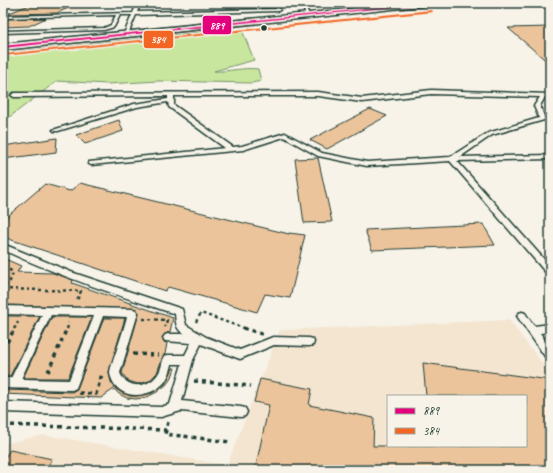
<svg xmlns="http://www.w3.org/2000/svg" width="553" height="473" viewBox="0 0 553 473" font-family="Caveat,sans-serif">
<style>
.built{fill:#f4e5d1;fill-rule:evenodd}
.green{fill:#c8e69e;stroke:#749269}
.building{fill:#ecc49c;stroke:#1f3d34}
.lines{fill:none;stroke-linecap:round;stroke-linejoin:round}
.service-casing{stroke:#1f3d34;stroke-width:3}
.minor-casing{stroke:#1f3d34;stroke-width:3}
.path-far2{stroke:#1f3d34;stroke-width:1.5;stroke-dasharray:1.5 1.5;stroke-linecap:butt}
.path-far1{stroke:#1f3d34;stroke-width:2.5;stroke-dasharray:3 3;stroke-linecap:butt}
.path{stroke:#1f3d34;stroke-width:3.5;stroke-dasharray:4 4;stroke-linecap:butt}
.service{fill:#f7f3e8;fill-rule:evenodd}
.minor{fill:#f7f3e8;fill-rule:evenodd}
.bus-1-casing{stroke:#f7f3e8;stroke-width:3}
.bus-2-casing{stroke:#f7f3e8;stroke-width:3}
.bus-1{fill:#e5007d;fill-rule:evenodd}
.bus-2{fill:#f26522;fill-rule:evenodd}
.bus-dot{fill:#1f3d34;stroke:#f7f3e8;stroke-width:1.5}
.line-badge{stroke:#f7f3e8;stroke-width:1.5}
.badge-label{font-size:11px;text-anchor:middle;font-weight:bold;fill:#fff}
</style>
<rect width="100%" height="100%" fill="#f7f3e8"/>
<filter id="ink" filterUnits="userSpaceOnUse"><feTurbulence type="fractalNoise" baseFrequency=".025" numOctaves="2"/><feDisplacementMap in="SourceGraphic" scale="8" xChannelSelector="R" yChannelSelector="G"/><feConvolveMatrix kernelMatrix="1 2 1 2 8 2 1 2 1" color-interpolation-filters="sRGB"/></filter>
<g filter="url(#ink)">
<!-- built -->
<path class="built" d="M21,3H95L91,11L11,13Z
M509,320L542,363L550,368V470H3V444L44,435L227,465L280,330ZM388,396H526V446H388Z"/>
<!-- green -->
<path class="green" d="M230,29L242,30L254,60L214,71C229,72 243,67 258,69L261,81L252,83L158,81L107,84L57,81L3,122V53Z"/>
<!-- building -->
<path class="building" d="M34,3H79L57,13L7,14Z
M46,18L29,26L3,27V19Z
M550,27V64L508,28Z
M370,109L387,116L327,149L310,140Z
M119,120L123,131L85,144L76,135Z
M57,138L56,152L3,159V146Z
M318,158L332,222L304,223L295,159Z
M80,183L289,234V233L305,235L290,298L265,294L257,312L168,287L165,291L3,237V220L45,184L70,191Z
M483,224L495,245L372,250L365,230Z
M3,258L21,266L17,272L53,273L73,280L72,283L173,318L170,332L165,334L162,337L164,342L167,343L165,354L163,356L157,373L149,381L138,384L128,381L122,373L139,313L136,309L3,305Z
M3,316H40L10,376H3Z
M52,317H92L68,378H23Z
M104,318H125L109,372L111,382L116,389L130,396H138L152,393L165,384L173,368H175L172,377L166,385L157,392L147,397L136,399L127,398L119,394L114,389L101,398L3,394V390L72,392L77,389Z
M423,363L550,380V470H255L269,405L254,402L260,379L312,389L309,405L374,418L373,446H526V396H426Z
M10,450L52,459L46,470H3V460Z"/>
<g class="lines">
<defs>
<path id="service" d="M8,3H12L3,10V7Z
M137,3H141L137,12L276,9L274,3H278L280,10L278,11L136,15L128,34L126,35L124,34L132,15H120L114,27L104,30L3,33V31L104,28L111,25L116,15L3,18V16L133,13Z
M301,3H305L309,16L306,15Z
M431,90L550,94V98L545,97L540,106L545,119L544,120L492,135L460,157L550,155V159L457,161L550,266V275L547,274L450,161L367,166L318,156L284,137L243,150L91,165L89,164V162L225,148L169,107L168,102L137,107L58,131H54L53,130L134,104L168,99V96L14,97L11,95L14,93L318,92L362,98ZM431,94L540,97L534,106L539,118L488,133L450,157L367,162L322,153L285,133L242,146L233,147L174,105V96H318L362,102Z
M3,244L71,272L182,309L186,325L206,337L240,350L273,337L309,338L313,339L314,342L313,345L309,346L274,345L240,359L201,344L193,360L182,401L241,407L245,408L247,412L245,416L241,417L181,411L161,417L3,412V402L161,407L170,404L182,364H172C171,370 168,378 164,383C151,397 123,401 113,382C112,380 110,375 110,373C110,370 112,364 113,361C118,346 123,331 127,317L103,316L76,388L72,390L3,388V378H11L42,315L3,314V306L133,309L136,310L138,313L120,373C127,390 149,388 158,374C162,368 162,362 164,356L168,355H185L191,343L165,341L163,338L165,335L168,334H184C176,329 176,324 175,314C117,295 59,276 3,250ZM51,315L94,316L69,380L21,379Z
M522,312L525,313L534,326L550,324V332L540,333L550,347V359L546,358L519,319L517,316L519,313Z"/>
<path id="minor" d="M408,3H435L431,5L3,50V44Z"/>
</defs>
<!-- service casing -->
<use href="#service" class="service-casing"/>
<!-- minor casing -->
<use href="#minor" class="minor-casing"/>
<!-- path-far2 -->
<path class="path-far2" d="M440,6L514,3"/>
<!-- path-far1 -->
<path class="path-far1" d="M3,269L10,270L13,273L10,281L3,287
M3,289L81,291L77,300H79
M143,319L167,320L165,327
M196,322L201,313L246,329
M14,329L18,322
M67,329L69,323"/>
<!-- path -->
<path class="path" d="M243,328L262,334
M3,349L15,328
M133,354L158,355
M48,372L67,328
M194,381L251,386
M79,393L96,394L102,374
M168,422L165,434L231,442
M3,425L166,430"/>
<!-- service -->
<use href="#service" class="service"/>
<!-- minor -->
<use href="#minor" class="minor"/>
<defs>
<path id="bus-1" d="M423,3H432L3,48V46Z"/>
<path id="bus-2" d="M432,10L433,12L3,56V54H4Z"/>
</defs>
<!-- bus-1 casing -->
<use href="#bus-1" class="bus-1-casing"/>
<!-- bus-2 casing -->
<use href="#bus-2" class="bus-2-casing"/>
<!-- bus-1 -->
<use href="#bus-1" class="bus-1"/>
<!-- bus-2 -->
<use href="#bus-2" class="bus-2"/>
</g>
</g>
<!-- markers -->
<circle class="bus-dot" cx="264" cy="28" r="3.5"/>
<g class="line-badge">
<rect x="202" y="15" width="30" height="20" rx="4" fill="#e5007d"/>
<rect x="143" y="30" width="31" height="19" rx="4" fill="#f26522"/>
</g>
<g class="badge-label">
<text x="217" y="29">889</text>
<text x="158" y="43">384</text>
</g>
<!-- margin -->
<rect width="553" height="473" fill="none" stroke="#f7f3e8" stroke-width="16"/>
<rect x="8" y="8" width="537" height="457" fill="none" stroke="#1f3d34" stroke-width="1.5" filter="url(#ink)"/>
<!-- legend -->
<rect x="387" y="395" width="140" height="52" fill="#f7f3e8" stroke="#a1aaa0"/>
<rect x="395" y="408" width="20" height="6" fill="#e5007d" stroke="#a1aaa0"/>
<text x="423" y="415" font-size="12" fill="#1f3d34">889</text>
<rect x="395" y="428" width="20" height="6" fill="#f26522" stroke="#a1aaa0"/>
<text x="423" y="435" font-size="12" fill="#1f3d34">384</text>
</svg>
